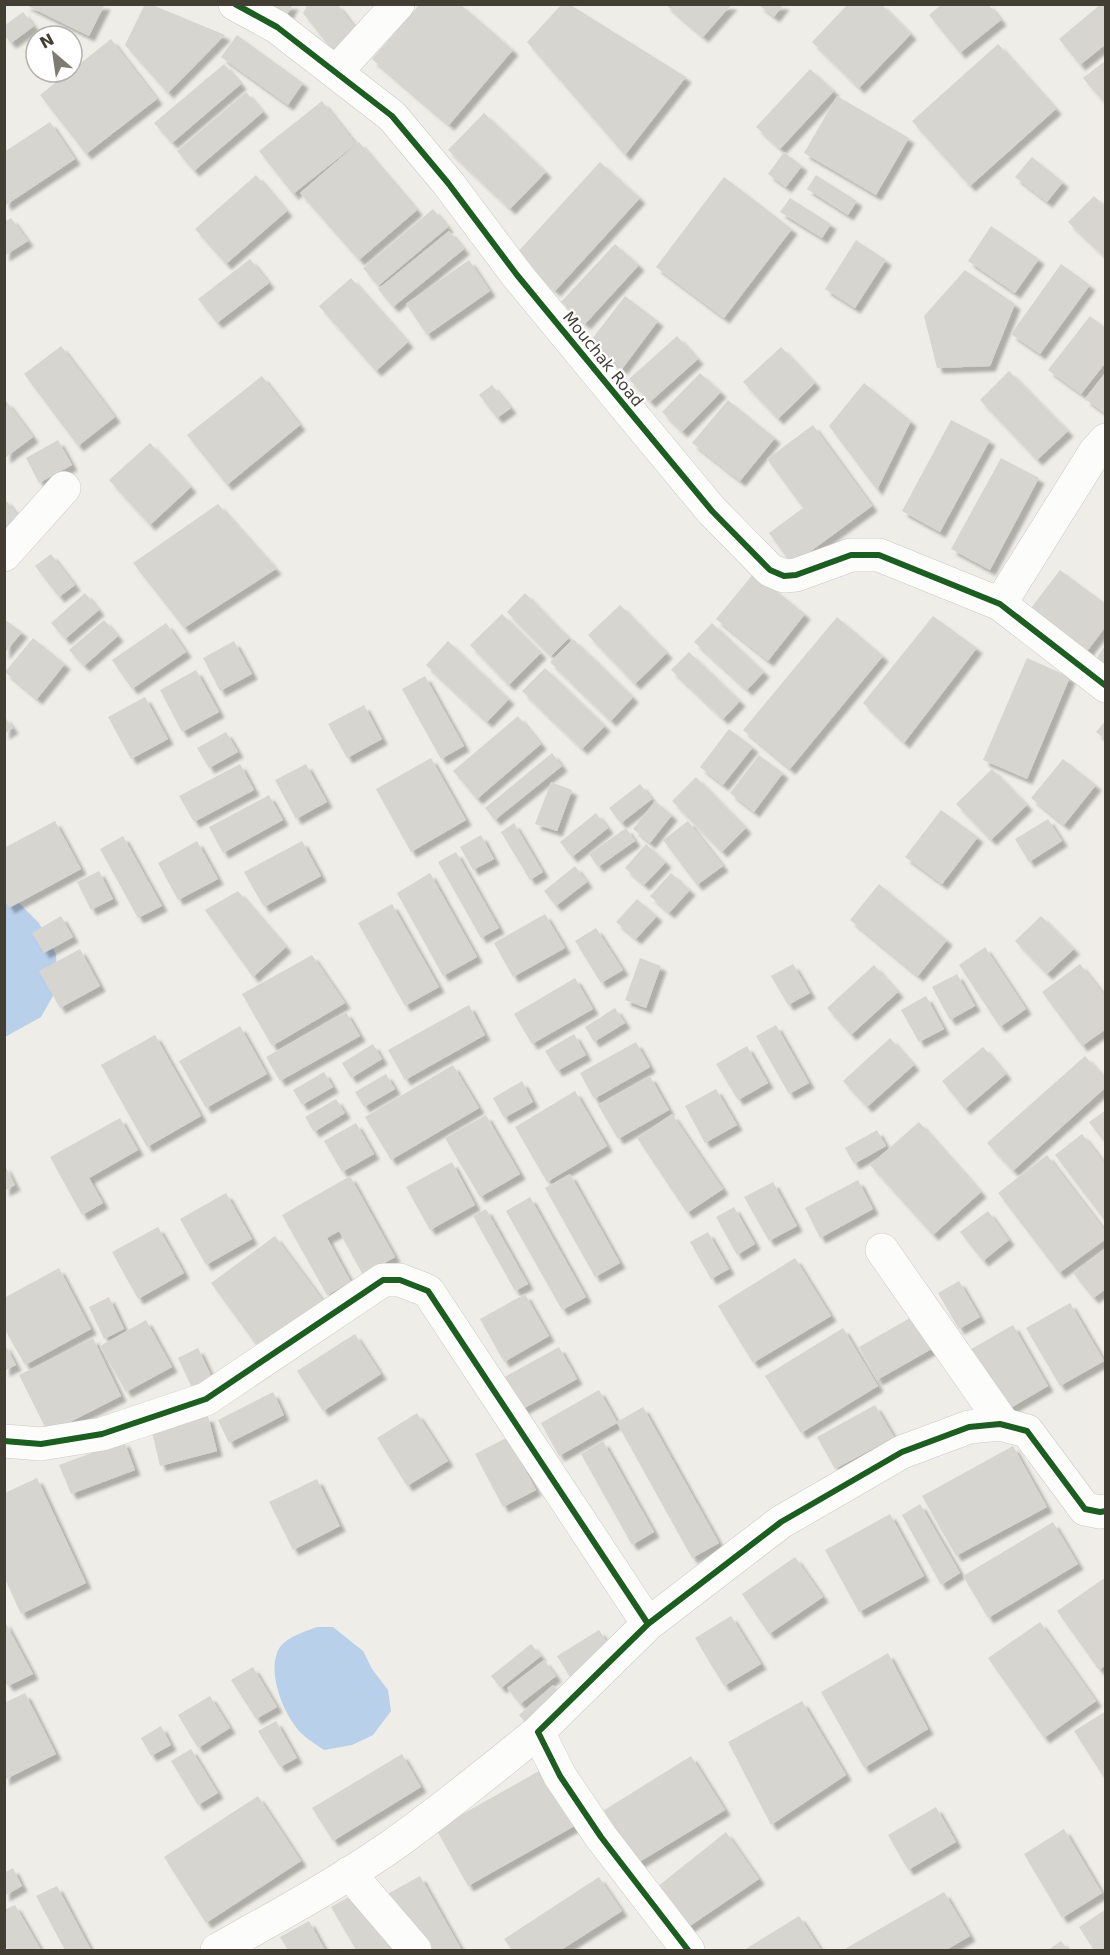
<svg xmlns="http://www.w3.org/2000/svg" width="1110" height="1955" viewBox="0 0 1110 1955" font-family="'DejaVu Sans',sans-serif">
<style>
.water{fill:#b9d0ea}
.building{fill:#d7d5cf;filter:url(#shadow)}
.lines{fill:none;stroke-linecap:round;stroke-linejoin:round}
.minor-casing{stroke:#cbcac5;stroke-width:34}
.minor{stroke:#fcfcfb;stroke-width:33}
.cycleway-casing{stroke:#fff;stroke-width:10}
.cycleway{stroke:#1b5e20;stroke-width:6}
.labels{text-anchor:middle;dominant-baseline:central;stroke-width:4.5;stroke-linejoin:round;paint-order:stroke}
.street-label{font-size:16px;fill:#423e34;stroke:#fff}
</style>
<defs>
<filter id="shadow"><feDropShadow dx="5.5" dy="5.5" stdDeviation="1.5" flood-color="#0004"/></filter>
</defs>
<rect width="100%" height="100%" fill="#eeede7"/>
<!-- water -->
<path class="water" d="M4,899L17,901L39,923L56,954L58,987L41,1017L5,1037Z
M317,1627H333L363,1651L372,1669L388,1690L391,1711L373,1735L352,1745L324,1750C317,1745 308,1740 301,1733C284,1716 265,1670 280,1647C287,1637 306,1631 317,1627Z"/>
<!-- building -->
<path class="building" d="M24,4H105L89,36Z
M145,4H150L225,35L168,93L125,45Z
M268,4H293L287,15Z
M308,4H337L360,34L335,54L303,13Z
M420,4H460L513,50L449,125L372,59Z
M562,4H569L686,77L625,155L527,42Z
M665,4H732L703,37Z
M758,4H784L774,17Z
M848,4H881L911,34L859,88L812,42Z
M942,4H988L1001,20L960,53L929,15Z
M1101,4H1106V44L1080,65L1059,39Z
M23,12L34,26L11,43L4,35V26Z
M237,35L303,83L288,105L221,57Z
M111,39L157,99L86,154L40,95L69,72H72V70Z
M998,44L1056,109L970,186L912,121Z
M1106,60V105L1083,78Z
M224,64L241,84L172,143L154,123Z
M810,69L834,91L780,149L756,127Z
M246,92L263,112L194,171L177,151Z
M837,96L909,138L876,195L804,153Z
M322,101L356,144L293,194L259,151Z
M484,113L546,172L510,209L448,150Z
M50,122L75,159L6,205L4,202V152Z
M359,142L417,210L359,260L300,193Z
M784,152L802,166L786,187L768,174Z
M1032,157L1063,182L1047,202L1015,177Z
M600,162L640,198L555,291L515,255Z
M256,175L287,211L226,264L195,229Z
M816,175L857,201L848,215L807,189Z
M724,177L792,229L724,318L656,267Z
M1094,196L1106,208V258L1068,222Z
M790,198L831,224L822,238L780,212Z
M433,209L448,227L378,286L363,268Z
M11,218L28,241L4,256V222Z
M991,226L1039,259L1015,293L968,261Z
M449,231L464,249L393,307L378,289Z
M856,240L886,260L855,308L825,289Z
M615,244L639,265L585,324L561,302Z
M250,259L269,283L217,323L198,299Z
M469,260L490,291L427,335L406,304Z
M1061,264L1090,285L1040,354L1011,334Z
M965,270L1015,304L990,366L937,368L924,316Z
M351,278L408,342L376,371L319,306Z
M625,296L658,321L622,369L589,343Z
M1090,316L1106,328V362L1081,394L1048,370Z
M677,336L698,359L650,402L629,379Z
M61,346L115,417L78,446L24,374Z
M781,347L815,383L778,419L743,382Z
M1009,371L1068,431L1037,460L980,400Z
M1106,372V414L1085,399Z
M700,373L721,392L682,432L662,412Z
M262,376L300,425L227,485L187,435Z
M864,383L911,421L877,490L829,426Z
M492,385L511,408L497,418L479,395Z
M728,400L775,438L740,481L692,443Z
M6,401L33,437L5,458L4,403Z
M951,420L990,440L940,532L902,511Z
M813,425L872,506L792,565L769,533L803,508L767,459Z
M58,440L72,465L39,483L26,458Z
M150,443L191,487L150,525L109,480Z
M1001,458L1039,478L990,570L951,549Z
M4,498L33,535L4,531Z
M218,504L276,569L184,628L133,563Z
M51,554L75,585L59,597L35,566Z
M1060,570L1106,604V626L1085,654L1028,612Z
M754,573L805,614L768,661L716,619Z
M85,593L99,610L65,639L51,623Z
M525,593L569,638L551,656L507,612Z
M620,605L667,653L635,684L588,635Z
M502,614L541,653L509,685L470,645Z
M933,616L977,648L904,743L863,703Z
M837,617L883,656L790,769L743,730Z
M4,619L22,632L4,654Z
M104,620L118,636L84,666L69,650Z
M166,623L186,652L132,689L112,660Z
M712,623L764,672L747,690L694,642Z
M33,638L65,664L37,699L5,672Z
M573,639L633,697L611,721L550,662Z
M234,641L252,674L220,691L203,658Z
M448,641L509,699L487,722L426,665Z
M1106,644V672L1093,664Z
M689,652L740,701L723,719L671,670Z
M1027,658L1070,677L1027,779L983,760Z
M545,668L605,726L582,749L522,691Z
M196,670L219,712L182,732L160,690Z
M425,676L464,746L441,759L402,689Z
M145,697L168,739L131,759L108,717Z
M364,705L382,739L347,758L328,724Z
M4,716L13,728L4,734Z
M518,716L541,744L477,799L453,771Z
M1106,720V740L1096,732Z
M729,729L753,747L723,785L700,767Z
M226,732L238,752L209,768L197,748Z
M552,753L562,766L495,820L485,808Z
M759,755L783,773L754,812L730,793Z
M431,758L466,820L411,852L376,789Z
M1063,759L1096,785L1064,825L1031,798Z
M240,764L254,790L194,822L179,796Z
M306,764L327,802L296,819L275,780Z
M992,769L1027,805L991,840L956,804Z
M696,777L746,828L722,852L672,801Z
M551,782L572,790L557,831L535,824Z
M640,784L652,799L621,823L609,808Z
M269,795L283,820L223,853L209,827Z
M655,801L672,815L650,843L633,829Z
M941,810L978,837L942,884L905,857Z
M596,813L608,828L572,857L560,842Z
M1048,819L1062,841L1029,862L1015,839Z
M55,821L81,869L9,908L4,899V848Z
M688,821L723,866L697,885L663,840Z
M514,823L543,872L530,880L501,832Z
M626,828L635,841L598,867L589,854Z
M481,835L494,859L473,870L460,847Z
M123,836L162,906L138,918L100,849Z
M197,841L218,879L178,900L158,863Z
M302,841L321,876L264,907L244,872Z
M646,844L666,862L644,885L625,868Z
M456,852L499,928L481,938L438,862Z
M575,866L587,882L556,906L544,891Z
M99,871L113,899L91,910L77,882Z
M430,873L477,957L443,976L397,893Z
M671,873L690,890L669,913L650,896Z
M879,884L947,940L918,976L850,920Z
M238,891L286,947L253,977L205,910Z
M637,899L657,916L636,939L616,922Z
M392,904L439,987L405,1006L358,923Z
M545,914L565,948L513,977L494,943Z
M61,916L73,937L44,953L32,933Z
M1041,916L1074,949L1047,974L1015,941Z
M596,928L623,970L601,983L575,941Z
M985,947L1026,1009L1000,1027L959,965Z
M80,949L100,986L60,1008L39,971Z
M312,955L345,1003L272,1046L242,994Z
M640,958L661,966L646,1008L625,1000Z
M793,964L810,993L788,1005L771,976Z
M1080,964L1106,997V1029L1082,1046L1042,992Z
M874,965L898,992L851,1035L827,1008Z
M957,974L975,1006L950,1020L932,987Z
M575,978L593,1009L532,1044L514,1014Z
M926,996L944,1029L919,1042L901,1010Z
M469,1005L485,1035L405,1080L388,1050Z
M615,1008L625,1023L594,1042L585,1027Z
M346,1012L360,1036L280,1081L266,1057Z
M776,1025L809,1083L789,1094L756,1036Z
M240,1026L267,1074L206,1108L179,1061Z
M574,1034L586,1055L557,1071L545,1051Z
M155,1035L201,1116L147,1147L101,1065Z
M890,1038L914,1065L867,1107L843,1081Z
M636,1042L650,1067L594,1099L580,1073Z
M373,1044L382,1059L351,1078L342,1063Z
M747,1046L768,1083L738,1100L716,1064Z
M983,1047L1006,1074L965,1109L942,1081Z
M1085,1056L1106,1079V1087L1013,1171L987,1143Z
M453,1065L479,1108L391,1160L365,1117Z
M324,1072L333,1087L302,1105L293,1090Z
M386,1074L395,1089L364,1107L355,1092Z
M650,1076L669,1110L618,1139L598,1105Z
M522,1081L533,1102L504,1118L493,1098Z
M716,1089L737,1125L705,1143L685,1106Z
M575,1091L607,1146L547,1182L515,1127Z
M336,1099L345,1113L314,1132L305,1117Z
M1106,1110V1144L1089,1122Z
M672,1114L723,1189L687,1213L637,1138Z
M486,1115L520,1174L480,1197L445,1138Z
M120,1118L138,1150L89,1178L103,1203L82,1215L50,1157Z
M919,1122L981,1192L933,1235L870,1165Z
M356,1123L374,1154L342,1172L324,1141Z
M877,1130L886,1146L854,1164L845,1148Z
M1082,1134L1106,1165V1214L1102,1217L1055,1155Z
M1047,1155L1106,1232V1239L1059,1273L998,1193Z
M452,1162L475,1205L430,1230L406,1187Z
M4,1164L15,1185L4,1191Z
M570,1174L620,1263L595,1277L545,1188Z
M350,1176L395,1257L363,1275L339,1231L327,1238L351,1282L327,1295L282,1215Z
M858,1180L873,1209L820,1238L805,1208Z
M773,1182L797,1226L769,1241L744,1197Z
M226,1193L252,1239L206,1265L180,1219Z
M530,1197L586,1297L562,1310L506,1211Z
M734,1207L755,1244L737,1255L716,1217Z
M486,1209L528,1284L515,1291L473,1216Z
M988,1211L1009,1240L983,1261L960,1232Z
M158,1227L184,1273L138,1299L112,1252Z
M708,1232L729,1269L711,1279L690,1242Z
M275,1236L324,1302L259,1349L211,1283Z
M1106,1248V1289L1093,1298L1073,1273Z
M795,1258L831,1316L753,1363L718,1306Z
M59,1268L91,1329L25,1365L4,1328V1298Z
M959,1281L980,1317L959,1329L938,1293Z
M525,1294L549,1336L504,1362L480,1319Z
M109,1297L124,1329L104,1339L89,1307Z
M1070,1303L1104,1361L1060,1386L1026,1328Z
M917,1314L935,1347L877,1380L859,1347Z
M146,1320L172,1367L126,1392L100,1346Z
M1013,1325L1048,1386L1002,1413L966,1352Z
M843,1328L878,1386L801,1433L765,1376Z
M355,1334L381,1374L323,1411L297,1371Z
M93,1338L121,1396L48,1433L19,1375Z
M4,1343L16,1365L4,1371Z
M559,1347L577,1379L519,1411L501,1379Z
M198,1348L213,1380L193,1390L178,1358Z
M599,1390L617,1422L643,1407L719,1543L692,1558L617,1423L559,1456L541,1423Z
M273,1392L284,1415L229,1443L218,1420Z
M875,1405L894,1437L835,1469L817,1437Z
M417,1413L448,1461L407,1486L377,1438Z
M208,1416L217,1451L160,1466L152,1432Z
M508,1437L536,1490L503,1507L475,1454Z
M124,1441L135,1470L71,1494L59,1465Z
M603,1441L654,1532L632,1545L581,1454Z
M1013,1446L1047,1507L956,1556L922,1496Z
M37,1478L86,1583L21,1614L5,1579V1493Z
M317,1479L340,1526L293,1550L269,1502Z
M920,1504L960,1573L941,1585L902,1515Z
M890,1514L924,1576L859,1612L825,1550Z
M1053,1522L1078,1564L988,1618L963,1576Z
M795,1557L823,1597L769,1634L742,1594Z
M1106,1577V1665L1099,1670L1057,1611Z
M731,1616L761,1664L724,1686L695,1638Z
M4,1620L33,1674L8,1686L4,1680Z
M1040,1622L1096,1701L1044,1738L988,1658Z
M599,1630L616,1656L574,1683L557,1656Z
M531,1644L541,1656L501,1688L491,1676Z
M888,1653L928,1729L864,1768L821,1692Z
M544,1660L556,1676L520,1704L507,1688Z
M253,1667L277,1707L256,1719L231,1680Z
M553,1685L564,1697L529,1727L519,1715Z
M25,1693L56,1754L4,1780V1703Z
M210,1696L230,1728L198,1748L178,1715Z
M802,1701L846,1775L771,1825L728,1742Z
M1106,1711V1781L1074,1731Z
M276,1721L297,1758L280,1767L258,1731Z
M161,1726L171,1745L151,1756L141,1738Z
M191,1749L218,1793L198,1805L171,1761Z
M402,1754L421,1787L333,1841L312,1808Z
M691,1756L725,1810L631,1867L598,1814Z
M546,1767L578,1824L468,1886L436,1829Z
M258,1796L301,1861L206,1923L164,1857Z
M936,1807L956,1842L908,1870L888,1835Z
M1064,1829L1102,1893L1062,1918L1024,1854Z
M726,1832L759,1879L684,1930L657,1887Z
M13,1868L22,1886L4,1896V1873Z
M420,1876L461,1949L459,1950H412L382,1897Z
M599,1877L622,1911L561,1950H512L504,1939Z
M57,1886L91,1950H65L36,1896Z
M368,1886L405,1950H356L331,1907Z
M944,1892L970,1936L946,1950H843Z
M15,1905L41,1950H8L4,1944V1910Z
M1106,1909V1950H1094L1079,1927Z
M799,1916L821,1950H744Z
M309,1921L325,1950H288L280,1937Z
M1061,1941L1068,1950H1048Z"/>
<g class="lines">
<defs>
<path id="minor" d="M235,4L277,27L392,116L448,183L517,275L634,417L712,511L770,570L784,576L796,575L851,555H879L1000,604L1106,686
M336,72L398,4
M4,555L64,488
M1000,604L1095,452L1106,440
M882,1250L1004,1425
M4,1441L41,1444L102,1434L206,1399L383,1280H400L428,1291L648,1624
M349,1873L415,1950
M217,1950C276,1917 335,1885 390,1847C441,1811 490,1771 538,1732
M688,1950L601,1837L560,1776L538,1732L648,1624L781,1522L902,1452L969,1427L1000,1424L1027,1431L1085,1509L1100,1512L1106,1511"/>
</defs>
<!-- minor casing -->
<use href="#minor" class="minor-casing"/>
<!-- minor -->
<use href="#minor" class="minor"/>
<defs>
<path id="cycleway" d="M235,4L277,27L392,116L448,183L517,275L634,417L712,511L770,570L784,576L796,575L851,555H879L1000,604L1106,686
M4,1441L41,1444L102,1434L206,1399L383,1280H400L428,1291L648,1624
M688,1950L601,1837L560,1776L538,1732L648,1624L781,1522L902,1452L969,1427L1000,1424L1027,1431L1085,1509L1100,1512L1106,1511"/>
</defs>
<!-- cycleway casing -->
<use href="#cycleway" class="cycleway-casing"/>
<!-- cycleway -->
<use href="#cycleway" class="cycleway"/>
</g>
<g class="labels">
<!-- street labels -->
<g class="street-label">
<text transform="translate(603 359) rotate(51)">Mouchak Road</text>
</g>
</g>
<!-- border -->
<rect width="1110" height="1955" fill="none" stroke="#423e34" stroke-width="12"/>
<!-- north arrow -->
<g transform="translate(54 54) rotate(331)"><circle r="28" fill="#ffffff" stroke="#b3b2ae" stroke-width="1.5"/>
<path d="M0-4.5L10 22L0 15L-10 22Z" fill="#7e7b73"/>
<text y="-9" font-size="16" font-weight="bold" text-anchor="middle" fill="#423e34">N</text>
</g>
</svg>
